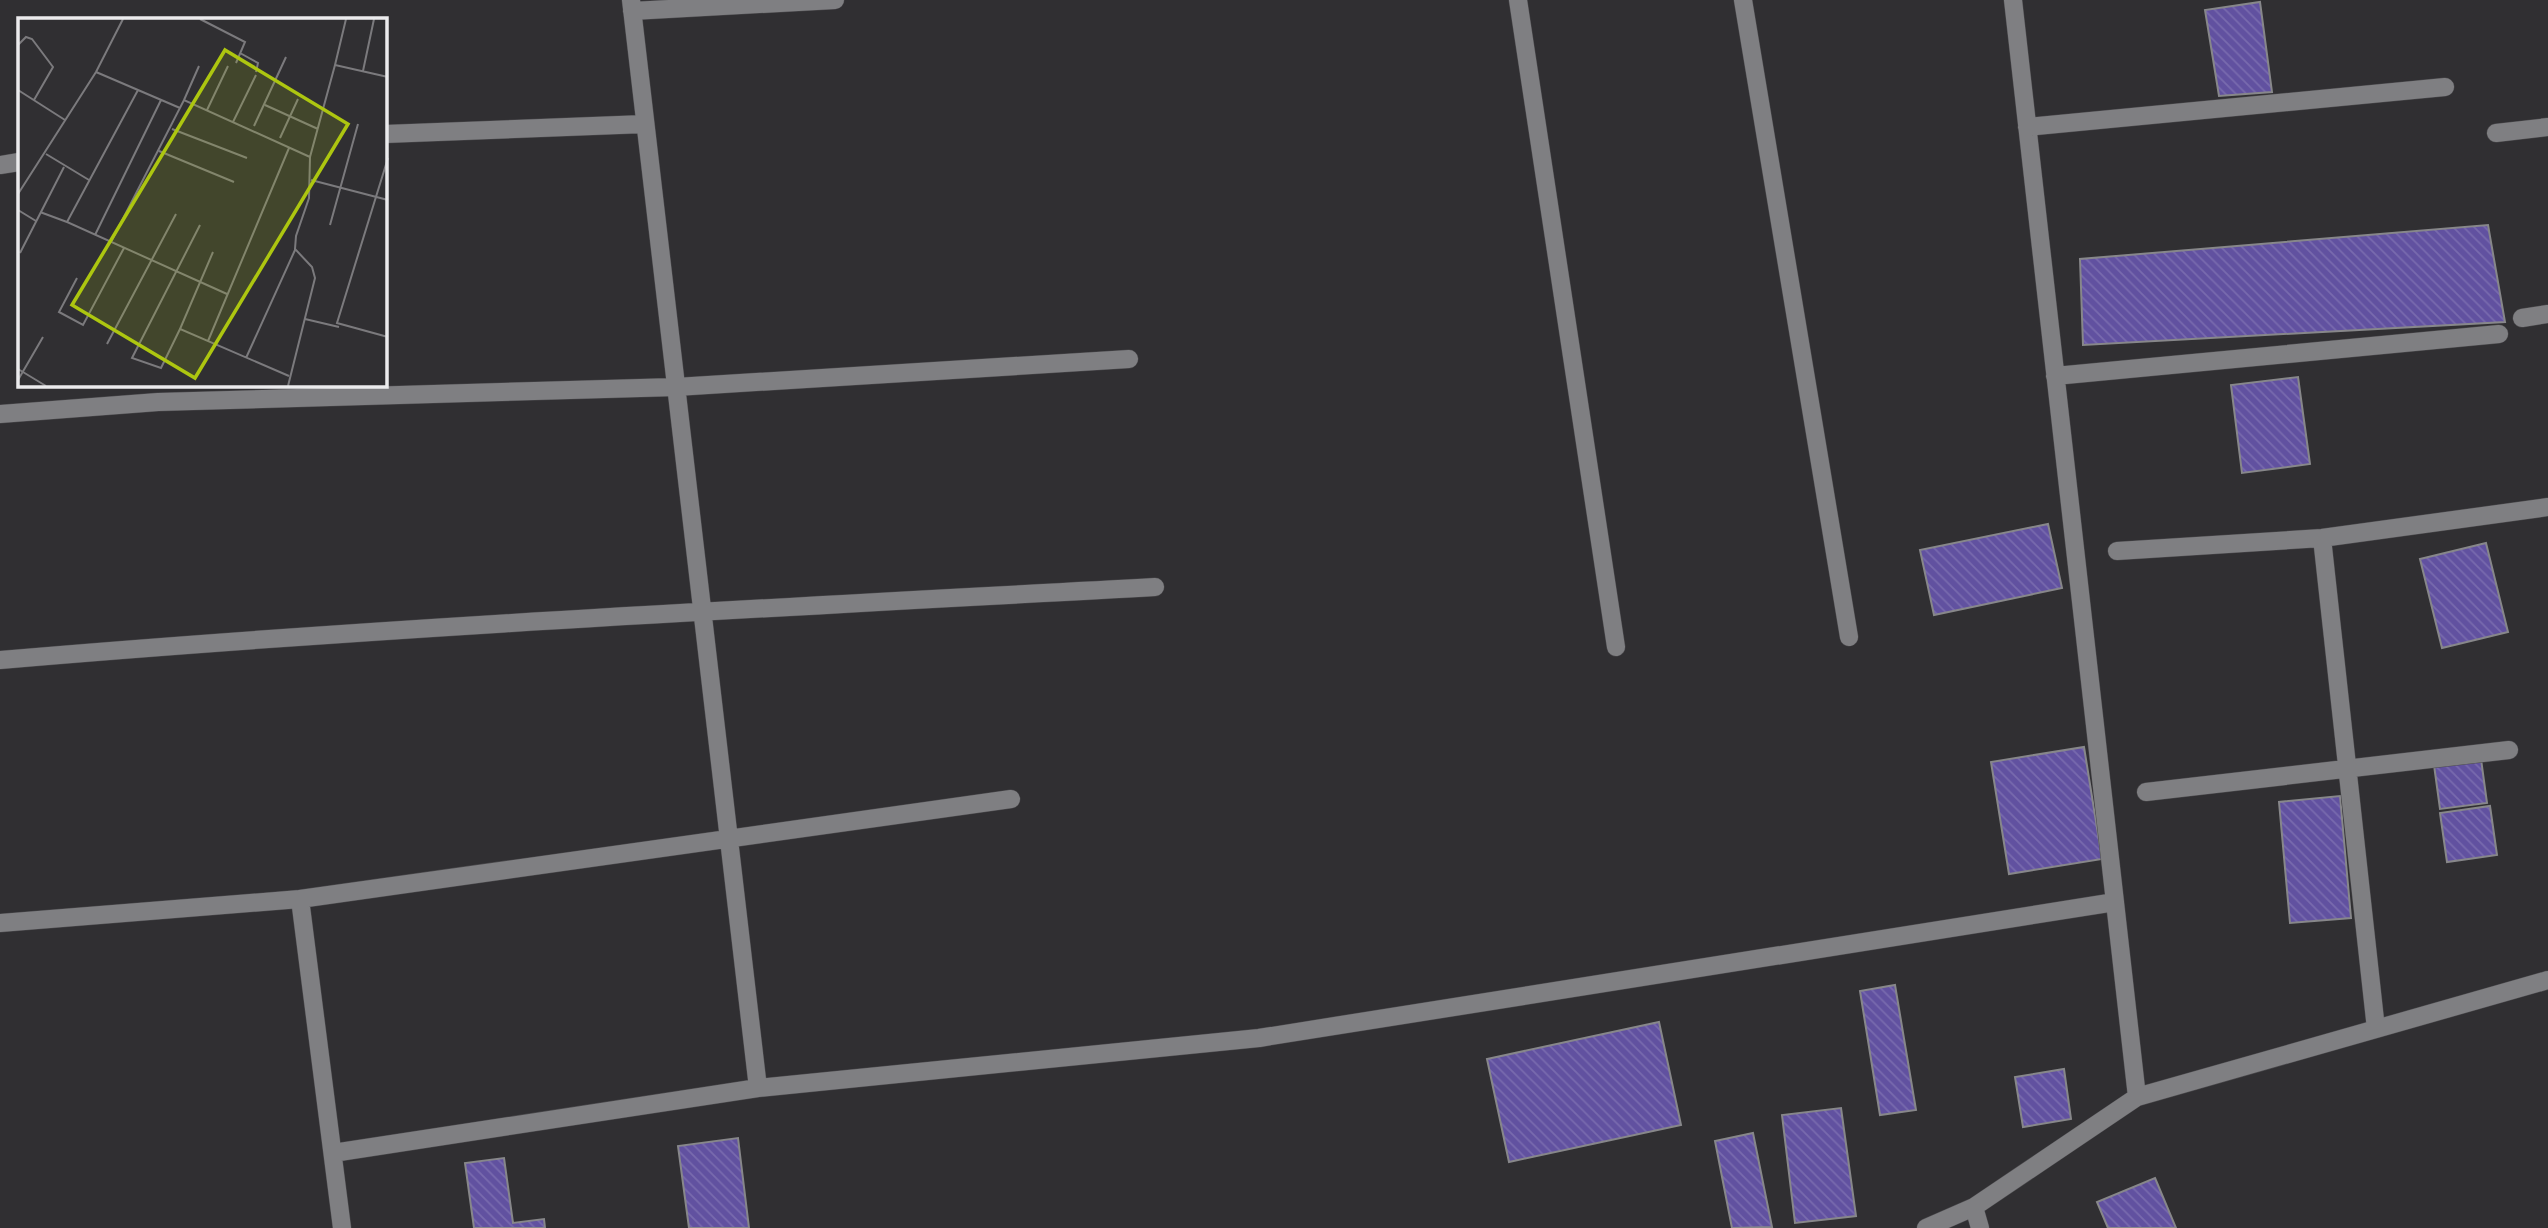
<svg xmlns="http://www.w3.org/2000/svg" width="2548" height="1228" viewBox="0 0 2548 1228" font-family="Montserrat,sans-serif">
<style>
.building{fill:url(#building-back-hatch);stroke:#87878a;stroke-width:2}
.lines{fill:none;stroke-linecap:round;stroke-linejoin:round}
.street-casing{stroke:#4b4a4d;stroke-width:19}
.street{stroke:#7f7f82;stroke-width:18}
.inset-road{fill:none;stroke:#7b7a7d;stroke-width:2}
.view{fill:#adc610;fill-opacity:0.15;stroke:#adc610;stroke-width:3.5}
.inset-edge{fill:none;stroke:#ebebed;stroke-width:3.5}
</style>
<defs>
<pattern id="building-back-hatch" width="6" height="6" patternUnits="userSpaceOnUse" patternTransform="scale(1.75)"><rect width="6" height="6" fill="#6151a0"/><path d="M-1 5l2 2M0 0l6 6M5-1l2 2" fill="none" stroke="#786aae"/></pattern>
</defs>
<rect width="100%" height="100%" fill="#302f32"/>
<!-- building -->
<path class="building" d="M2260,2L2272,92L2219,96L2205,10Z
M2488,225L2505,322L2083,345L2080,259Z
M2298,377L2310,464L2242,473L2231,385Z
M2048,524L2062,588L1934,615L1920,550Z
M2486,543L2508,632L2442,648L2420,559Z
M2084,747L2102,859L2009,874L1991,762Z
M2481,759L2487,803L2440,809L2434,765Z
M2340,796L2351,918L2290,923L2279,802Z
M2490,806L2497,855L2447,862L2440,813Z
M1895,985L1916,1110L1880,1115L1860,991Z
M1659,1022L1681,1125L1509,1162L1487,1059Z
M2064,1069L2071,1119L2023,1127L2015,1077Z
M1841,1108L1856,1216L1795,1223L1782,1115Z
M1753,1133L1772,1227L1732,1228L1715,1141Z
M738,1138L749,1228H689L678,1146Z
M504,1158L513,1223L544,1219L545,1228H474L465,1163Z
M2155,1178L2176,1228H2108L2097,1202Z"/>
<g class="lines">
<defs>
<path id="street" d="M631,0L758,1088
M1518,0L1616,647
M1743,0L1849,637
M2013,0L2137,1097
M632,11L835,0
M2027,127L2445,87
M2496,133L2548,127
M385,134L645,124
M0,165L19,162
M2522,318L2548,314
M2055,376L2499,334
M0,414L158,402L676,387L1129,359
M2322,538L2376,1029
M2117,551L2322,538L2548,507
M0,660C384,627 770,608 1155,587
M2146,792L2509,750
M0,923L300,899
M333,1153L758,1088L1259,1038L2115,902
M1974,1207L1980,1228
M342,1228L300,899L1011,799
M1926,1228L1974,1207L2137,1097L2548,980"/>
</defs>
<!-- street casing -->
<use href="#street" class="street-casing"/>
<!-- street -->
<use href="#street" class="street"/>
</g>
<!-- overview -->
<g transform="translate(18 18)">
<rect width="369" height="369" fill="#302f32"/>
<path class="inset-road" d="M182,1L227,24L218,45M328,1L317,47L370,59M0,27L8,19L14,21L35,49L16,82M222,35L240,45L238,54M345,53L356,1M78,54L162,90M0,72L47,102M120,72L49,204L209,276M166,82L181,48M247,87L300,111M189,92L210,48M215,104L238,57M236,108L268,39M154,111L229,140M262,120L280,81M141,133L216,164M28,136L71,162M370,140L319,305L370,319M293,162L370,182M0,176L78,54L105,1M0,192L18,203M22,194L49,204M312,207L340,106M77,217L143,82M93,224L166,82L292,139M195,234L162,311L271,358M2,235L46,149M59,260L41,294L65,307L106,230M287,301L321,309M162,311L143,350L114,340L182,207M190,323L271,130M89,326L158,196M228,340L277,232M0,351L28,368M0,362L25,319M270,368L297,260L294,249L277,231L278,218L291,180L292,139L317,47"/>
<path class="view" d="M207,32L330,106L177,360L54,287Z"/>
<rect width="369" height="369" class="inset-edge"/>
</g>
</svg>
